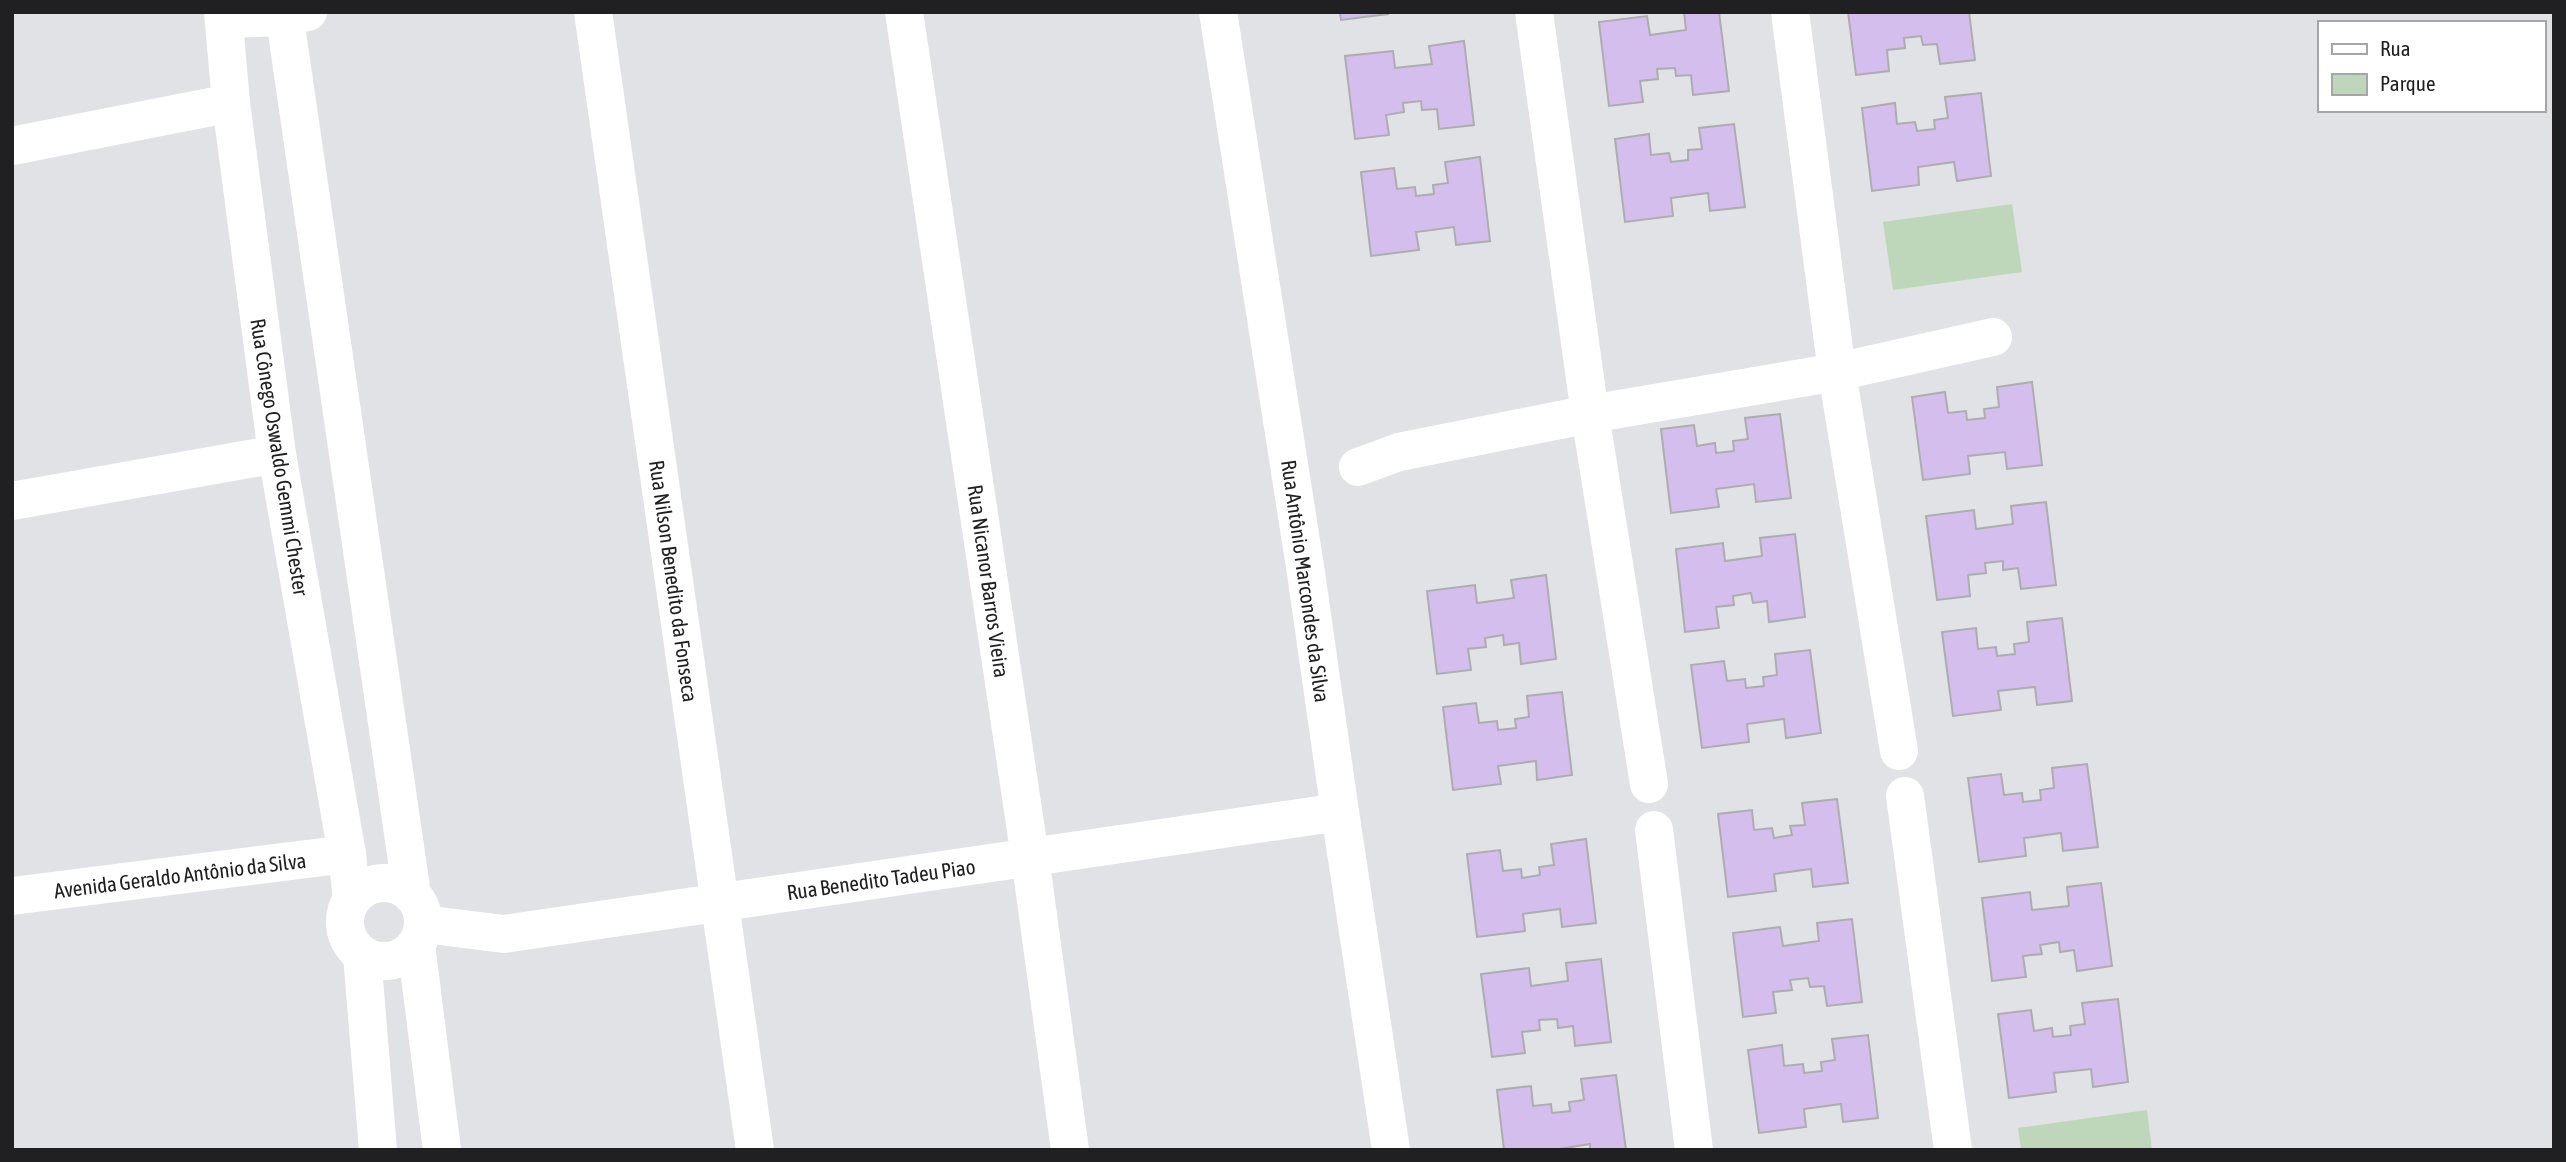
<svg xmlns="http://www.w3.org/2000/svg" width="2566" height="1162" viewBox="0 0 2566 1162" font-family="'Asap Condensed',sans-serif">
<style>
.green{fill:#bed7ba}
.building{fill:#d4beed;stroke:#adacaf;stroke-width:2}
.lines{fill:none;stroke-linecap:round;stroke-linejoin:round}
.minor{stroke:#fff;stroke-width:38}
.tertiary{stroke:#fff;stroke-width:38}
.labels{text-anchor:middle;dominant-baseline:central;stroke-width:7;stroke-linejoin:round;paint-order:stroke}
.street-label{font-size:21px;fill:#202022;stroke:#fff}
</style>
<rect width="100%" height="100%" fill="#e1e2e6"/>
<!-- green -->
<path class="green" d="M2012,204L2022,272L1893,290L1883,222Z
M2147,1110L2152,1150H2021L2018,1128Z"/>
<!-- building -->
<path class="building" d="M1340,12H1388V14L1341,20Z
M1684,12H1719L1729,91L1693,95L1691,75L1676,76L1675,68L1657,69L1658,79L1640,81L1643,102L1609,106L1599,22L1647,16L1650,35L1686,30Z
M1848,12H1969L1975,60L1940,64L1937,44L1923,45L1921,36L1904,38L1905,48L1887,50L1889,71L1856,75Z
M1464,41L1474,125L1439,129L1437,109L1422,110L1421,101L1403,103L1404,112L1386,115L1389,135L1355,139L1345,56L1393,51L1395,68L1432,64L1429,46Z
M1981,93L1991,176L1957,181L1954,162L1918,167L1919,185L1872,191L1862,108L1895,103L1897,124L1915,122L1917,131L1935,129L1934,120L1948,118L1945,97Z
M1734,124L1745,207L1710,211L1708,193L1671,198L1673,216L1625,222L1615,139L1649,134L1651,155L1669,153L1671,162L1688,160V150L1702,149L1699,128Z
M1480,157L1490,241L1456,245L1454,227L1416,232L1419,250L1371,256L1361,172L1394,168L1397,189L1415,187L1416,196L1434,194L1433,185L1448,183L1445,162Z
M2032,382L2042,465L2007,469L2005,452L1968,456L1970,474L1923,480L1912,397L1945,392L1948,413L1966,411L1967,420L1985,418L1984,409L1999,407L1997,387Z
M1780,414L1791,498L1756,502L1754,484L1716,489L1719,507L1671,513L1661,429L1694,425L1697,446L1715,443L1716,453L1734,451L1733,441L1748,439L1745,418Z
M2046,502L2056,585L2021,589L2018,568L2003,570V561L1985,563L1986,573L1968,575L1970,596L1937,600L1926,516L1974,510L1976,529L2013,524L2011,506Z
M1795,534L1805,617L1769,622L1767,601L1753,603L1751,593L1733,596L1734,605L1716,607L1719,628L1685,632L1676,549L1723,543L1725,561L1762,556L1760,538Z
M1546,575L1556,659L1521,664L1519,643L1504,645L1503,635L1485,638L1486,647L1468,649L1471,670L1437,674L1427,591L1475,585L1477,603L1514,598L1511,580Z
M2062,618L2072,701L2037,705L2035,687L1998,691L2001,710L1953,716L1942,632L1976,628L1978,649L1996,647L1997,656L2015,654L2014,644L2029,642L2027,622Z
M1810,650L1821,733L1786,738L1784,719L1747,724L1749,742L1702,748L1691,665L1724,661L1727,681L1745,679L1746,688L1764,686L1763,677L1777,675L1775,654Z
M1562,692L1572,775L1537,780L1536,761L1498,766L1501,784L1453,790L1443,707L1476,703L1479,723L1497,721L1498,730L1516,728L1515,719L1529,717L1527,696Z
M2087,764L2098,847L2063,851L2061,833L2024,838L2026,856L1979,862L1968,778L2001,774L2004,795L2022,793L2023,802L2041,800L2040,790L2054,788L2052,768Z
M1837,799L1848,883L1813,887L1811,869L1774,874L1776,891L1728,897L1718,814L1752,810L1754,830L1772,828L1774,838L1792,835L1790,826L1805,825L1802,803Z
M1586,839L1596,923L1562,927L1560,909L1523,914L1525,931L1477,937L1467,854L1500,850L1503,871L1521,869L1522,878L1540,875L1539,867L1554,865L1551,844Z
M2101,883L2112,966L2077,971L2074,950L2060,952L2059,942L2040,945L2042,954L2023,956L2026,977L1992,981L1982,898L2030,892L2032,910L2069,906L2067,887Z
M1852,919L1862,1002L1827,1006L1824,986L1810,987L1808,978L1790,980L1792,990L1773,992L1776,1013L1743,1017L1733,933L1780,927L1783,946L1819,941L1817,923Z
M1601,959L1611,1042L1575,1046L1573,1026L1558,1028L1557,1019L1539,1020L1540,1030L1522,1032L1525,1053L1492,1057L1481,974L1529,968L1531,986L1568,981L1566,963Z
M2118,999L2128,1082L2093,1087L2091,1069L2054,1073L2056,1092L2009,1098L1998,1014L2031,1010L2034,1031L2052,1028L2053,1037L2071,1035L2070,1026L2085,1024L2082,1003Z
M1868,1035L1878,1118L1843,1122L1841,1104L1804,1109L1806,1127L1759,1133L1748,1050L1782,1045L1784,1066L1803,1064L1804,1073L1822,1071L1821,1062L1835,1060L1832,1039Z
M1616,1075L1626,1150H1590V1144L1553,1150H1504L1497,1090L1531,1086L1533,1106L1551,1104L1552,1113L1570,1111L1569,1102L1584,1100L1581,1079Z"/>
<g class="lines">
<!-- minor -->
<path class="minor" d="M593,12L755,1150
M904,12L1030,857L1070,1150
M1218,12L1306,573L1340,812L1391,1150
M1534,12L1590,414L1649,784
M1790,12L1837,372L1899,751
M224,19L284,17L308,12
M12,146L231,103
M1358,467L1399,452L1590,414L1837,372L1993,337
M12,501L277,454
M1905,796L1953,1150
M1654,830L1694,1150
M12,896L347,854
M423,924L504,934L1340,812"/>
<!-- tertiary -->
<path class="tertiary" d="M223,12L231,103L277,454L347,854L352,899
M284,12L412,895
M345 922a39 39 0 1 1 78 0a39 39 0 1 1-78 0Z
M416,945L442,1150
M362,955L378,1150"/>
</g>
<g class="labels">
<!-- street labels -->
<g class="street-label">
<text transform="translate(280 457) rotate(81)">Rua Cônego Oswaldo Gemmi Chester</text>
<text transform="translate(674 581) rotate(82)">Rua Nilson Benedito da Fonseca</text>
<text transform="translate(989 581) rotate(82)">Rua Nicanor Barros Vieira</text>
<text transform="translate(1306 581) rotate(82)">Rua Antônio Marcondes da Silva</text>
<text transform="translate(180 875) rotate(-7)">Avenida Geraldo Antônio da Silva</text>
<text transform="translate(881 879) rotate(-8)">Rua Benedito Tadeu Piao</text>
</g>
</g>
<!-- border -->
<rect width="2566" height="1162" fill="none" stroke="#202022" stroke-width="28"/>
<!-- legend -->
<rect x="2318" y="21" width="228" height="91" fill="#ffffff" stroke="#a6a6a7" stroke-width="2"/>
<rect x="2332" y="44" width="35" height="10" fill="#ffffff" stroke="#a6a6a7" stroke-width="2"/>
<text x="2380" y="56" font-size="21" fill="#202022">Rua</text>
<rect x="2332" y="74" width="35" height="21" fill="#bed7ba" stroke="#a6a6a7" stroke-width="2"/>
<text x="2380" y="91" font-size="21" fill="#202022">Parque</text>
</svg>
